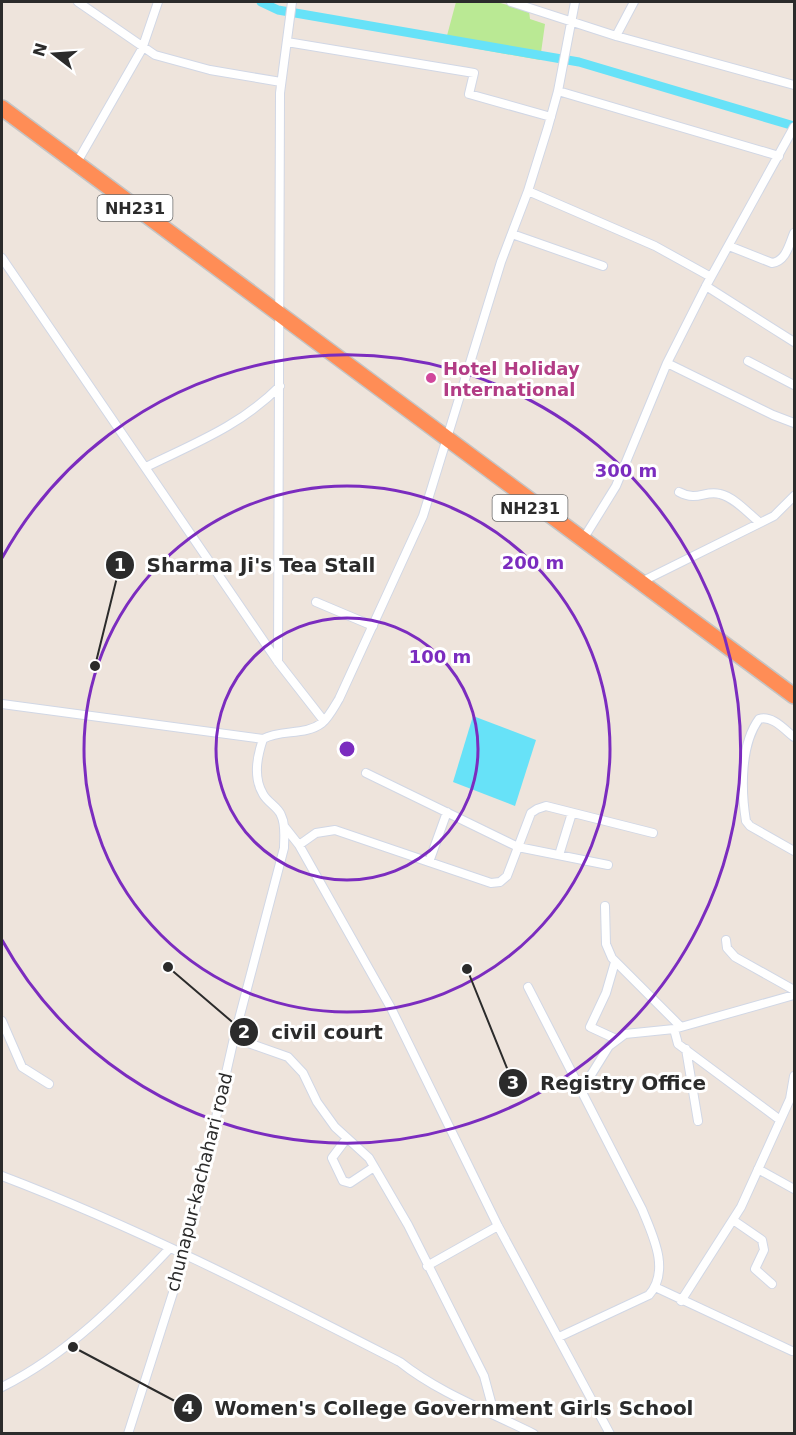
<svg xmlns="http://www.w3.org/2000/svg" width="796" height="1435" viewBox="0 0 796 1435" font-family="'DejaVu Sans',sans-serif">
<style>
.green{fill:#bae994}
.water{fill:#67e2f8}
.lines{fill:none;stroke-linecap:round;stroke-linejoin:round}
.canal{stroke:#67e2f8;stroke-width:9}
.street-casing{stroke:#d1d7e5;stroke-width:10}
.highway-casing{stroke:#c4c4c4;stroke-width:18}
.street{stroke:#fff;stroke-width:8}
.highway{stroke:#ff8d56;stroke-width:15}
.ring{fill:none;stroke:#7b2cbf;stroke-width:3}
.hotel-dot{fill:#d1479c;stroke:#fff;stroke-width:2}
.labels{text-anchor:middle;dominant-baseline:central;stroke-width:6;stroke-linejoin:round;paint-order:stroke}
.shield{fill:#fff;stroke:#6b6b6b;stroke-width:1.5}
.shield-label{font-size:16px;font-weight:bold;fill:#2b2b2b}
.hotel-label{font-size:18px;font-weight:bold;fill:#b23c85;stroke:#fff;text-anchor:start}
.street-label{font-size:18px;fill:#2b2b2b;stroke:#fff}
.centre{fill:#7b2cbf;stroke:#fff;stroke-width:3}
.ring-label{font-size:18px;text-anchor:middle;font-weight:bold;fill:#7b2cbf;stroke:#fff;stroke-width:6;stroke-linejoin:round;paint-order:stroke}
.leader{fill:none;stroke:#2b2b2b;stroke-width:2}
.callout-dot{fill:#2b2b2b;stroke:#fff;stroke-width:2}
.mark-label{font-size:18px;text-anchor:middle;font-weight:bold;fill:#fff}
.callout-label{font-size:20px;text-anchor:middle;font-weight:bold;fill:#2b2b2b;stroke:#fff;stroke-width:6;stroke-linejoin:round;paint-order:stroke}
</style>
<rect width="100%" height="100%" fill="#eee4dc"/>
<!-- green -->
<path class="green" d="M456,2H497L529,11L530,19L545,24L540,60L445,43Z"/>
<!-- water -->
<path class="water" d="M473,716L536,740L515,806L453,782Z"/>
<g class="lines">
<!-- canal -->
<path class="canal" d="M261,2L278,10L579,62L794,126"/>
<defs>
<path id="street" d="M78,2L155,55L210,70L281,82
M511,2L616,36L794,85
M616,36L634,2
M287,42L474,73L469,94L551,117
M558,91L779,156
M76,164L142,49L158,2
M528,191L655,246L711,277
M512,234L603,266
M729,246L772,263C786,261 789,245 794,233
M2,258L278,662L324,721
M706,286L794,342
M748,361L794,385
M667,363L773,415L794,423
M146,467C195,443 240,426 280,386
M679,492C698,502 704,490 720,494C734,497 749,514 759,522
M582,541L616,486L667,363L706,286L794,127
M641,582L774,516L794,496
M316,602L373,626
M278,662L280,93L292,2
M2,704L263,739
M794,737C784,729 772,715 759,719C740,745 741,790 746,821L750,826L794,851
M366,773L518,847L608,865
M284,826L299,845L391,1008L498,1226L610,1434
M299,845L316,833L335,830L491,883L500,882L507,876L531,813L537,809L546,806L653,833
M559,855L572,813
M429,862L447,812
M605,906L606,944L612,958L680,1026
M726,940L727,948L735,957L794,990
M615,962L606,993L590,1027L616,1039
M528,987L642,1209C652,1234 671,1270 649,1295L559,1337
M2,1021L22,1067L49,1084
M674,1029L678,1044L780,1120
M234,1038L288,1057L303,1073L317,1102L335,1127L369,1158L408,1225L484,1376L494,1413
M686,1049L698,1121
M581,1091L609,1046L625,1034L674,1029L794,995
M347,1138L332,1158L343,1181L350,1183L374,1167
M758,1169L794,1189
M2,1176C139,1228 269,1295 400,1362C439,1393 488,1411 534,1434
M733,1220L762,1240L764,1250L755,1269L772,1284
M427,1266L498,1226
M655,1287L792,1351
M681,1301L741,1207L790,1099L794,1076
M2,1387C68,1354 120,1301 170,1248
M128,1434L185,1255L234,1038L284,848C284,837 286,825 281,815C278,807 267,802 263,794C253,777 257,757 263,739C281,729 305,736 322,723C329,717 334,707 339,699L423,516L501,262L528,191L548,127L558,91L575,2"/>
<path id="highway" d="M2,108L794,696"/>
</defs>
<!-- street casing -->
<use href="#street" class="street-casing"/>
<!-- highway casing -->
<use href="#highway" class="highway-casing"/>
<!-- street -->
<use href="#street" class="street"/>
<!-- highway -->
<use href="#highway" class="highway"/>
</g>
<!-- distance rings -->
<g class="ring">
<circle cx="347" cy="749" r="131"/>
<circle cx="347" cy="749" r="263"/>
<path d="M2 558A394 394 0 1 1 2 940"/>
</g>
<!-- markers -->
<circle class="hotel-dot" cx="431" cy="378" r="6"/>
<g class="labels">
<!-- shield labels -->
<g class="shield">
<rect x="97.5" y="195" width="75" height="26" rx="4.5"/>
<rect x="492.5" y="495" width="75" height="26" rx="4.5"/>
</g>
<g class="shield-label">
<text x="135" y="208">NH231</text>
<text x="530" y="508">NH231</text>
</g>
<!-- hotel labels -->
<g class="hotel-label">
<text x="443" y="368">Hotel Holiday<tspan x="443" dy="21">International</tspan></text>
</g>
<!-- street labels -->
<g class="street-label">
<text transform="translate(199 1182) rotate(-76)">chunapur-kachahari road</text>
</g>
</g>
<circle cx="347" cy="749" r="9" class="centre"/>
<g class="ring-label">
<text x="626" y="477">300 m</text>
<text x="533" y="569">200 m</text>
<text x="440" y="663">100 m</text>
</g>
<!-- callouts -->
<path class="leader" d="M95 666L120 565M168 967L244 1032M467 969L513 1083M73 1347L188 1408"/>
<g class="callout-dot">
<circle cx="95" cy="666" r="6"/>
<circle cx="168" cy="967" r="6"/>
<circle cx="467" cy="969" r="6"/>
<circle cx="73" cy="1347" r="6"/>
<circle cx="120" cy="565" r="15"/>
<circle cx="244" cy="1032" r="15"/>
<circle cx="513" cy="1083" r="15"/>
<circle cx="188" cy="1408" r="15"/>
</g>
<g class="mark-label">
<text x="120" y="571">1</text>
<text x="244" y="1038">2</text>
<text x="513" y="1089">3</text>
<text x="188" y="1414">4</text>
</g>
<g class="callout-label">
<text x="261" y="572">Sharma Ji's Tea Stall</text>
<text x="327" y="1039">civil court</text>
<text x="623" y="1090">Registry Office</text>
<text x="454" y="1415">Women's College Government Girls School</text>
</g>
<!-- border -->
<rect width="796" height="1435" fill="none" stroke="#2b2b2b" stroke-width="6"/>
<!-- north arrow -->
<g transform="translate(54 54) rotate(287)" stroke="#ffffff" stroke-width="4.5" paint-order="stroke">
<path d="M0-4.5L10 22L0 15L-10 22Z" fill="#2b2b2b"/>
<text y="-9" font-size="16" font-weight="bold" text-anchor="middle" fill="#2b2b2b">N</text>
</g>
</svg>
